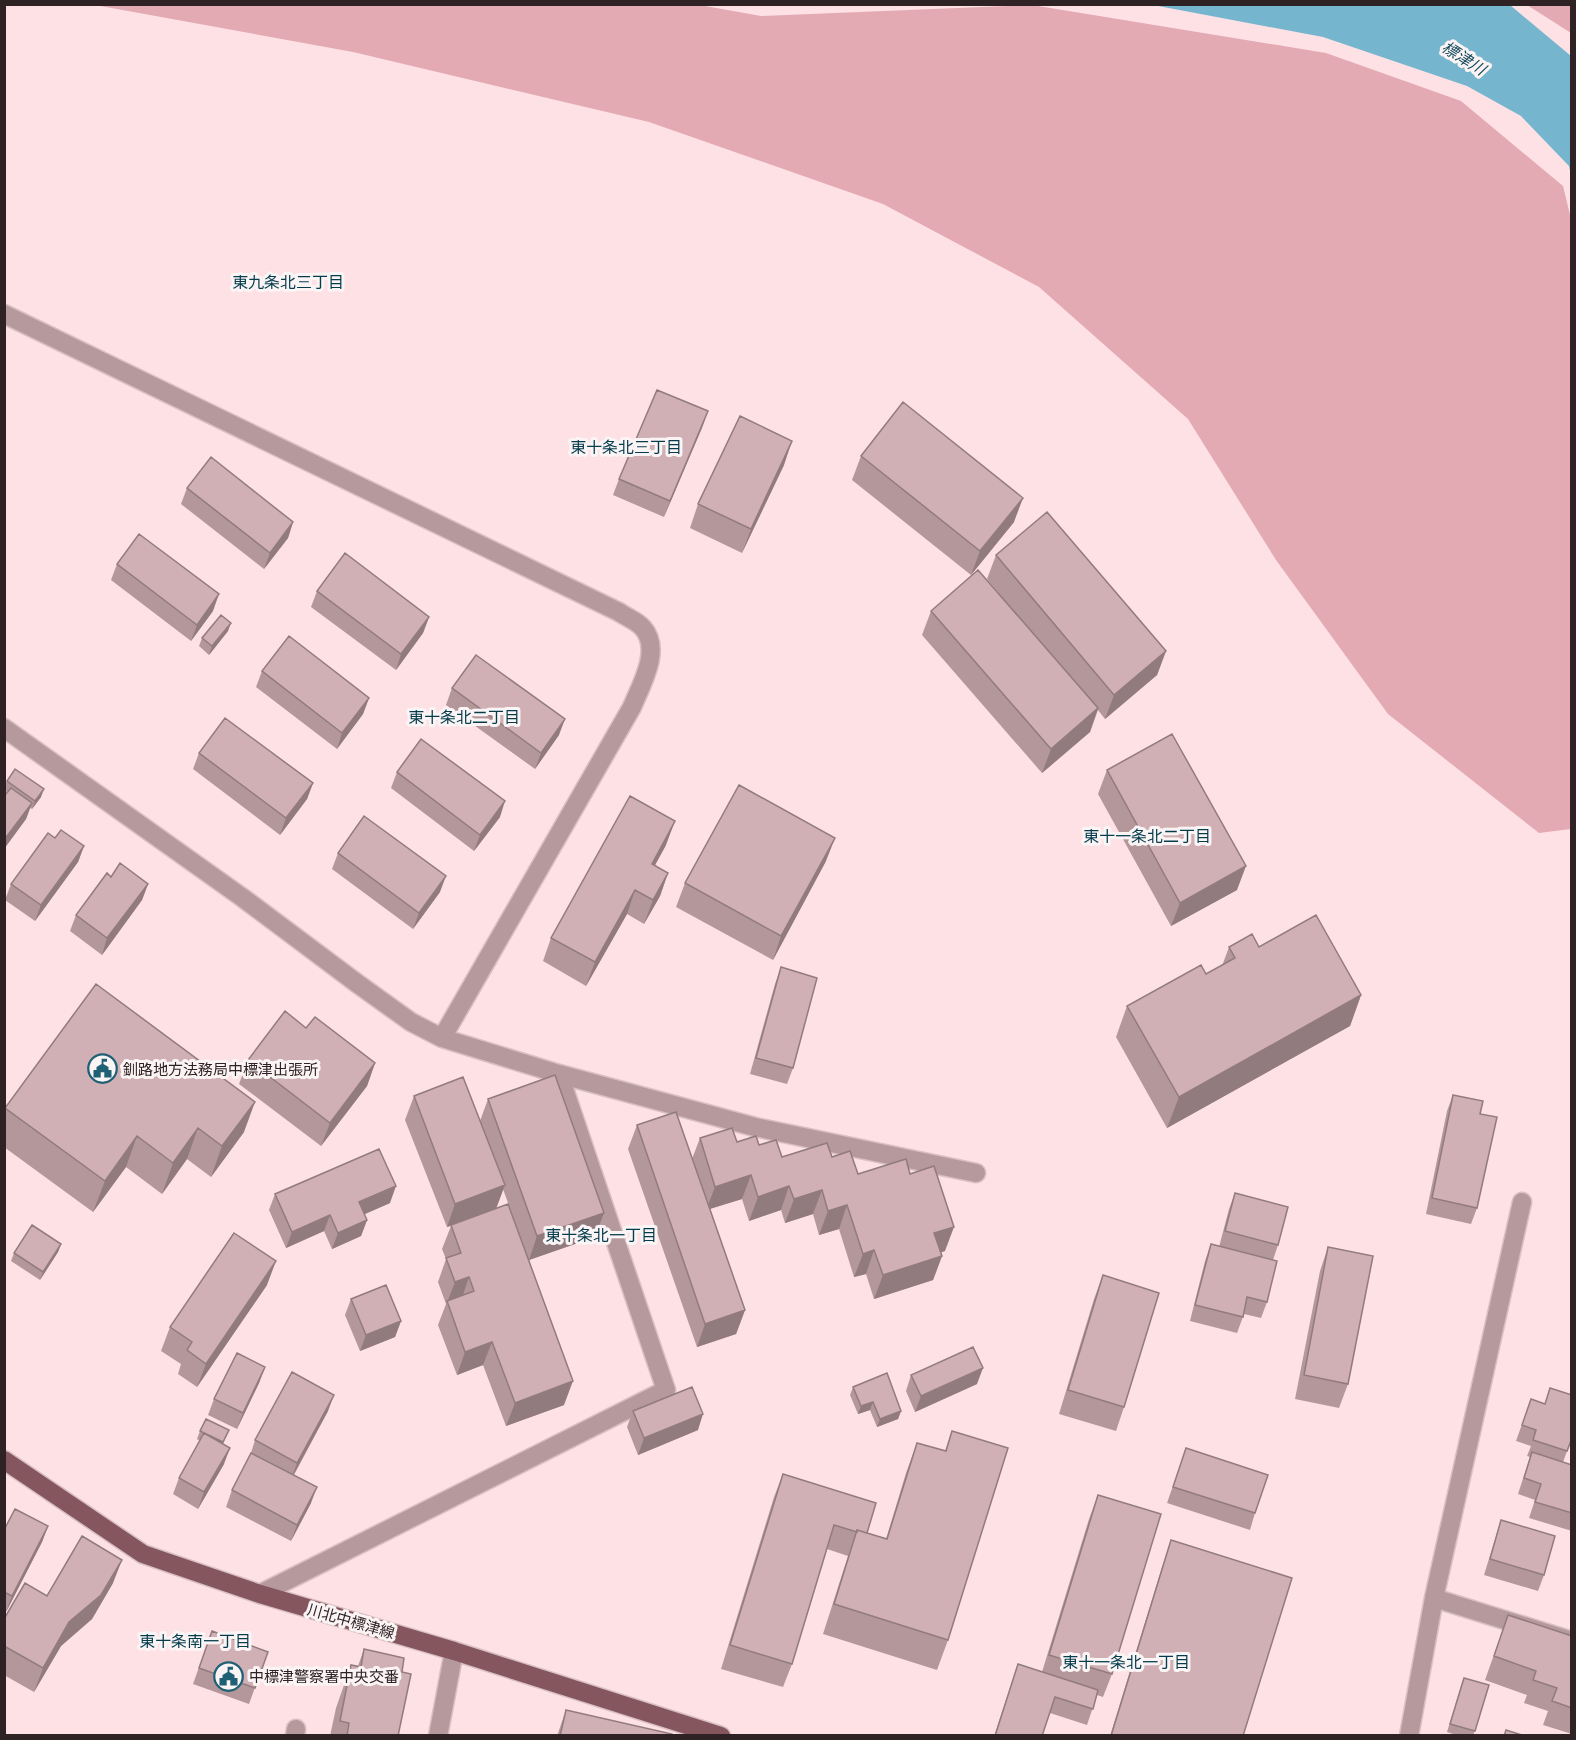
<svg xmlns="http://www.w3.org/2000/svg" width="1576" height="1740" viewBox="0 0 1576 1740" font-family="Mulish,'Noto Sans JP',sans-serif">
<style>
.green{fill:#e4aab3}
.water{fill:#75b5cd}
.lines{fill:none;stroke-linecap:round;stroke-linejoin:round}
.minor-casing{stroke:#d8bfc2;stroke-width:21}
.major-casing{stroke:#d8bfc2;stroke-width:21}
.minor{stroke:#b5999d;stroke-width:18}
.major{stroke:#85565e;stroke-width:18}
.wall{fill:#b3979b;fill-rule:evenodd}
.shaded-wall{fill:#927b7e}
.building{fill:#d0b0b4;stroke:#927b7e;stroke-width:1.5}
.labels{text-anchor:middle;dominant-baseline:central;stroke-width:6;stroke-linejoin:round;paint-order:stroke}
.poi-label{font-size:15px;fill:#2f2224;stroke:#fbf4f5;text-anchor:start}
.street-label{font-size:15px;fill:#2f2224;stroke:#fbf4f5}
.water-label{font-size:16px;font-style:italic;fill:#144a5c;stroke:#fbf4f5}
.neighbourhood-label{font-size:16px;fill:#043c4c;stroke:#fbf4f5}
</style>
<rect width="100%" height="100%" fill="#fde1e5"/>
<!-- green -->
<path class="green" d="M694,4L761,16L1032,5L1326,53L1461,101L1563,186L1572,223L1571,829L1539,833L1388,714L1276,560L1188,419L1039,287L883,204L649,122L353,52L95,5Z
M1527,5H1571V33Z"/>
<!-- water -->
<path class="water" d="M1153,5H1510L1571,56V176L1569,166L1521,116L1467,86L1323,37Z"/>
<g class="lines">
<defs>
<path id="minor" d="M4,314L619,612C626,617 637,621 643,628C662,650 641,685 632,707L442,1038
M4,728L243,898L358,984L411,1022L442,1038L559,1074L755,1127L976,1173
M260,1594L666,1390L559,1074
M1434,1598L1572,1641
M295,1736L296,1729
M438,1736L454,1651
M1409,1736L1434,1598L1522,1202"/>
<path id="major" d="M4,1460L143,1554L260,1594L454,1651L721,1736"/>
</defs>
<!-- minor casing -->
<use href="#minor" class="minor-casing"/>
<!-- major casing -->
<use href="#major" class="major-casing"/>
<!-- minor -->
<use href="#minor" class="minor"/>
<!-- major -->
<use href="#major" class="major"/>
</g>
<!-- wall -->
<path class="wall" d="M708,411L664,517L613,495L619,479Z
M861,456L1014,522L971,575L852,480Z
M784,465L742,553L690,528L698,504Z
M187,488L293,522L288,538L264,569L181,504Z
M996,555L1166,651L1157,675L1105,719L1098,710L1090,732L1042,773L922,635L931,611L1034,635L987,579Z
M117,564L213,611L191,641L111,580Z
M317,591L429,617L423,633L396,670L311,607Z
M228,631L209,655L199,646L202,638Z
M262,671L369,698L363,714L337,749L256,687Z
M452,688L559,735L535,769L446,705Z
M199,753L313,783L307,799L280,835L193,769Z
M1107,770L1237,890L1171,926L1098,794Z
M397,772L500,817L474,851L391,788Z
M7,781L41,797L32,809L30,808L26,819L4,849V794H6L7,792L4,790V787Z
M55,838L84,846L78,862L35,921L5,900L11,884Z
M666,845L655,865L668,873L660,896L644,924L627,914L586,986L543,961L551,938Z
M338,853L440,892L413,929L332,869Z
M826,861L773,960L676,907L685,883Z
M111,877L148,884L142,900L102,955L70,931L76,915Z
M1229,947H1259L1361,995L1350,1026L1167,1128L1116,1037L1127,1006L1206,974L1222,966Z
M781,967L793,1068L787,1084L750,1074L775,984Z
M248,1060L375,1063L367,1086L321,1146L239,1084Z
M1453,1095L1480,1114L1477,1208L1471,1224L1426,1214L1447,1111Z
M414,1096L480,1121L488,1099L595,1237L529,1260L564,1405L506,1426L483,1365L457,1375L438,1325L446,1304L438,1282L446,1259L442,1249L451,1226L447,1227L405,1120ZM503,1189L528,1259L496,1208Z
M5,1108L244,1132L211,1177L187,1159L162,1194L126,1167L93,1212L4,1147Z
M637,1125L692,1159L700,1138L759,1145L782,1157H832L858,1174H910L945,1251L941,1252L942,1256L933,1280L874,1299L866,1274L854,1277L839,1229L819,1235L813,1214L785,1223L781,1210L749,1221L742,1199L710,1209L745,1310L736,1334L697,1347L628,1149Z
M1235,1193L1278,1245L1273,1260L1267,1302L1261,1318L1244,1314L1237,1333L1190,1321L1205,1261L1211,1244L1219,1247L1229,1209Z
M275,1194L390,1203L364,1214L367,1220L361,1236L332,1249L324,1231L286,1248L269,1210Z
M61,1244L58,1252L40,1280L11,1261L14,1253Z
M1328,1247L1348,1384L1339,1408L1295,1399L1320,1271Z
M1103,1275L1124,1407L1116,1431L1059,1414L1094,1299Z
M267,1285L197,1387L178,1374L181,1364L161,1351L170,1327Z
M351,1299L401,1321L395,1337L360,1351L345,1315Z
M265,1367L259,1383L237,1429L208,1415L214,1399Z
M911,1375L977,1384L915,1412L906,1391Z
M853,1387L901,1411L898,1419L877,1427L870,1410L858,1414L850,1395Z
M1550,1388L1572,1438L1563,1462L1572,1465V1531L1529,1518L1535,1500L1518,1494L1530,1457L1527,1456L1531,1446L1516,1441L1531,1399L1545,1404Z
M328,1411L294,1475L311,1503L291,1541L226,1507L232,1490L250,1456L255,1440Z
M633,1411L698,1430L638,1455L627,1427Z
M229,1430L223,1444L224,1464L198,1509L173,1494L179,1478L200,1441L197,1439L200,1431Z
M952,1431L948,1640L937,1670L823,1634L848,1556L827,1549L792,1664L783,1687L721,1669L774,1497L783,1474L867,1533L886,1539L906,1473L917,1443L945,1451Z
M1186,1448L1255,1513L1250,1530L1167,1503Z
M1098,1495L1112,1674L1103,1697L1097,1695L1087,1725L1050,1713L1042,1736H994L1018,1664L1042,1672L1089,1519Z
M1501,1520L1544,1575L1538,1591L1484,1575Z
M48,1526L42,1542L6,1612L4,1611V1530Z
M1171,1540L1243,1736H1110L1163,1564Z
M113,1583L92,1619L61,1646L34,1692L4,1675V1619L47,1596Z
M1508,1615L1572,1636V1734L1543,1725L1548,1711L1524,1703L1527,1695L1485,1680Z
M212,1631L268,1652L249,1704L193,1684Z
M364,1649L402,1672L398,1736H330L336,1708L351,1665L358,1666Z
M1489,1685L1473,1736H1459L1447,1732L1461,1686Z
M566,1710L672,1736H557Z"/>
<!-- shaded-wall -->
<path class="shaded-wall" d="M708,411L702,428L664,517L670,501Z
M792,441L784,465L742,553L751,529Z
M1023,498L1014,522L971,575L980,551Z
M293,522L288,538L264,569L270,553Z
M219,594L213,611L191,641L197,625Z
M429,617L423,633L396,670L401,654Z
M231,623L228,631L209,655L212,646Z
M1166,651L1157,675L1105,719L1114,695Z
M369,698L363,714L337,749L342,733Z
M1098,708L1090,732L1042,773L1051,749Z
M565,719L559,735L535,769L541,753Z
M313,783L307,799L280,835L286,818Z
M44,789L41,797L32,809L35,801Z
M505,801L500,817L474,851L480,835Z
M32,803L26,819L4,849V840Z
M675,821L666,845L643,887L652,864Z
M835,838L826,861L773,960L781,936Z
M84,846L78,862L35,921L41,905Z
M1246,866L1237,890L1171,926L1180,903Z
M668,873L660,896L644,924L653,900Z
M446,876L440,892L413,929L419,913Z
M148,884L142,900L102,955L107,938Z
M635,890L627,914L586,986L595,962Z
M1361,995L1350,1026L1167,1128L1179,1097Z
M375,1063L367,1086L321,1146L330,1123Z
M255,1102L244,1132L211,1177L222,1146Z
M198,1128L187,1159L162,1194L173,1163Z
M137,1136L126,1167L93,1212L105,1181Z
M751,1175L742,1199L706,1210L715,1187Z
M505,1185L496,1209L447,1227L455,1204Z
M396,1186L390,1203L354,1219L359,1202Z
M789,1186L781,1210L749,1221L758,1197Z
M822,1190L813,1214L785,1223L794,1199Z
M847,1205L839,1229L819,1235L828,1211Z
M604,1213L595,1237L529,1260L537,1236Z
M330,1215L324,1231L286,1248L292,1232Z
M367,1220L361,1236L332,1249L338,1233Z
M954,1227L945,1251L926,1257L934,1233Z
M61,1244L58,1252L40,1280L43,1272Z
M874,1250L866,1274L854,1277L863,1254Z
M942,1256L933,1280L874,1299L883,1275Z
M276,1261L267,1285L197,1387L206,1364Z
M469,1277L461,1301L447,1303L455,1282Z
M745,1310L736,1334L697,1347L705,1324Z
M401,1321L395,1337L360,1351L366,1335Z
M492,1342L483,1365L457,1375L465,1352Z
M265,1367L259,1383L237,1429L243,1413Z
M983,1368L977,1384L915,1412L921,1396Z
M573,1381L564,1405L506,1426L515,1403Z
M334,1395L328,1411L291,1479L297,1463Z
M873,1402L870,1410L858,1414L861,1406Z
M901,1411L898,1419L877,1427L880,1419Z
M703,1414L698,1430L638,1455L644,1438Z
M230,1448L224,1464L198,1509L204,1492Z
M317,1487L311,1503L291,1541L297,1525Z
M48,1526L42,1542L6,1612L12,1596Z
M122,1560L113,1583L92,1619L61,1646L34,1692L43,1668L69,1622Z"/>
<!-- building -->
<path class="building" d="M657,390L708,411L670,501L619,479Z
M903,402L1023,498L980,551L861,456Z
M740,416L792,441L751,529L698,504Z
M211,457L293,522L270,553L187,488Z
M1047,512L1166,651L1114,695L996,555Z
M139,534L219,594L197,625L117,564Z
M345,553L429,617L401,654L317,591Z
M978,570L1098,708L1051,749L931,611Z
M221,615L231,623L212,646L202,638Z
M289,636L369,698L342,733L262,671Z
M476,655L565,719L541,753L452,688Z
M225,718L313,783L286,818L199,753Z
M1172,734L1246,866L1180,903L1107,770Z
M421,739L505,801L480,835L397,772Z
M15,769L44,789L35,801L7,781Z
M739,785L835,838L781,936L685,883Z
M11,788L32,803L4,840V794H6Z
M630,796L675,821L652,864L668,873L653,900L635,890L595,962L551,938Z
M364,816L446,876L419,913L338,853Z
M61,830L84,846L41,905L11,884L48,833L55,838Z
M120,863L148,884L107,938L76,915L107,873L111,877Z
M1316,915L1361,995L1179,1097L1127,1006L1201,965L1206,974L1235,958L1229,947L1252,934L1259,947Z
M781,967L817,978L793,1068L756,1058Z
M96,984L255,1102L222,1146L198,1128L173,1163L137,1136L105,1181L5,1108Z
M285,1011L306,1028L315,1017L375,1063L330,1123L248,1060Z
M555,1075L604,1213L537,1236L488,1099Z
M463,1077L505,1185L455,1204L414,1096Z
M1453,1095L1483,1101L1480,1114L1497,1117L1477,1208L1432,1198Z
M676,1112L745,1310L705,1324L637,1125Z
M732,1128L737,1142L756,1136L759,1145L776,1140L782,1157L827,1143L832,1157L850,1151L858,1174L906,1159L910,1174L934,1166L954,1227L934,1233L942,1256L883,1275L874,1250L863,1254L847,1205L828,1211L822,1190L794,1199L789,1186L758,1197L751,1175L715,1187L700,1138Z
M379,1149L396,1186L359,1202L367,1220L338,1233L330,1215L292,1232L275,1194Z
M1235,1193L1288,1207L1278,1245L1225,1231Z
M508,1204L573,1381L515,1403L492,1342L465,1352L447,1301L474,1291L469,1277L455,1282L446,1258L461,1253L451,1225Z
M32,1225L61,1244L43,1272L14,1253Z
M234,1233L276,1261L206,1364L187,1350L192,1342L170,1327Z
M1211,1244L1277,1261L1267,1302L1247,1297L1243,1317L1195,1305Z
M1328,1247L1373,1256L1348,1384L1304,1375Z
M1103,1275L1159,1293L1124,1407L1068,1390Z
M386,1285L401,1321L366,1335L351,1299Z
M973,1347L983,1368L921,1396L911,1375Z
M237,1353L265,1367L243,1413L214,1399Z
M292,1372L334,1395L297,1463L255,1440Z
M887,1373L901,1411L880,1419L873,1402L861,1406L853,1387Z
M692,1387L703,1414L644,1438L633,1411Z
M1550,1388L1572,1395V1438L1567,1451L1533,1440L1536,1430L1522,1425L1531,1399L1545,1404Z
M206,1419L229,1430L223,1442L200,1431Z
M952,1431L1008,1448L948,1640L834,1604L857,1530L887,1539L917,1443L946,1451Z
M204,1433L230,1448L204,1492L179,1478Z
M1186,1448L1268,1475L1255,1513L1173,1487Z
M1532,1452L1572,1465V1513L1535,1502L1541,1484L1524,1478Z
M251,1453L317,1487L297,1525L232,1490Z
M783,1474L876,1503L867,1533L857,1530V1532L834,1525L792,1664L730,1645Z
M1098,1495L1161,1514L1112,1674L1049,1655Z
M15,1509L48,1526L12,1596L4,1592V1530Z
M1501,1520L1555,1536L1544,1575L1490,1559Z
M82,1536L122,1560L101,1595L69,1622L43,1668L4,1646V1619L25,1583L47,1596Z
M1171,1540L1292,1578L1243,1736H1111Z
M1508,1615L1572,1636V1708L1552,1701L1557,1688L1533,1680L1536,1671L1494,1656Z
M212,1631L268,1652L255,1688L199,1668Z
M364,1649L404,1658L402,1672L411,1674L398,1736H347L349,1723L340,1721L351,1665L361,1667Z
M1018,1664L1098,1690L1093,1709L1055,1697L1042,1736H995Z
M1464,1678L1489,1685L1475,1731L1450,1724Z
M566,1710L672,1734V1736H560Z
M1506,1730L1525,1736H1504Z"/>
<!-- icons -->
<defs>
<symbol id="civic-ring" viewBox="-11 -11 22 22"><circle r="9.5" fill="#fbf4f5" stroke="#206075" stroke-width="1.5"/><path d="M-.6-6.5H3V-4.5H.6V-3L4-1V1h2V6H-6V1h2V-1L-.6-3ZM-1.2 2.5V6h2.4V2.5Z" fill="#206075"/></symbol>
</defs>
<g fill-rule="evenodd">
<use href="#civic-ring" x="86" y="1052" width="33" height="33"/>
<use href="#civic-ring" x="212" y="1660" width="33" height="33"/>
</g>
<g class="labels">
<!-- poi labels -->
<g class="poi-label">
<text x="123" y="1069">釧路地方法務局中標津出張所</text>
<text x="249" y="1676">中標津警察署中央交番</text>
</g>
<!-- street labels -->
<g class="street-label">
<text transform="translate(351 1621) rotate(16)">川北中標津線</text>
</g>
<!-- water labels -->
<g class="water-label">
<text transform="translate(1464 58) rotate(32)">標津川</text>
</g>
<!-- neighbourhood labels -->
<g class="neighbourhood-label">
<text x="288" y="282">東九条北三丁目</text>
<text x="626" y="447">東十条北三丁目</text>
<text x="464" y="717">東十条北二丁目</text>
<text x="1147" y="836">東十一条北二丁目</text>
<text x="601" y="1235">東十条北一丁目</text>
<text x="195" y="1641">東十条南一丁目</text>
<text x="1126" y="1662">東十一条北一丁目</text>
</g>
</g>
<!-- border -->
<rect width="1576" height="1740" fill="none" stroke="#2f2224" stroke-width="12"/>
</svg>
